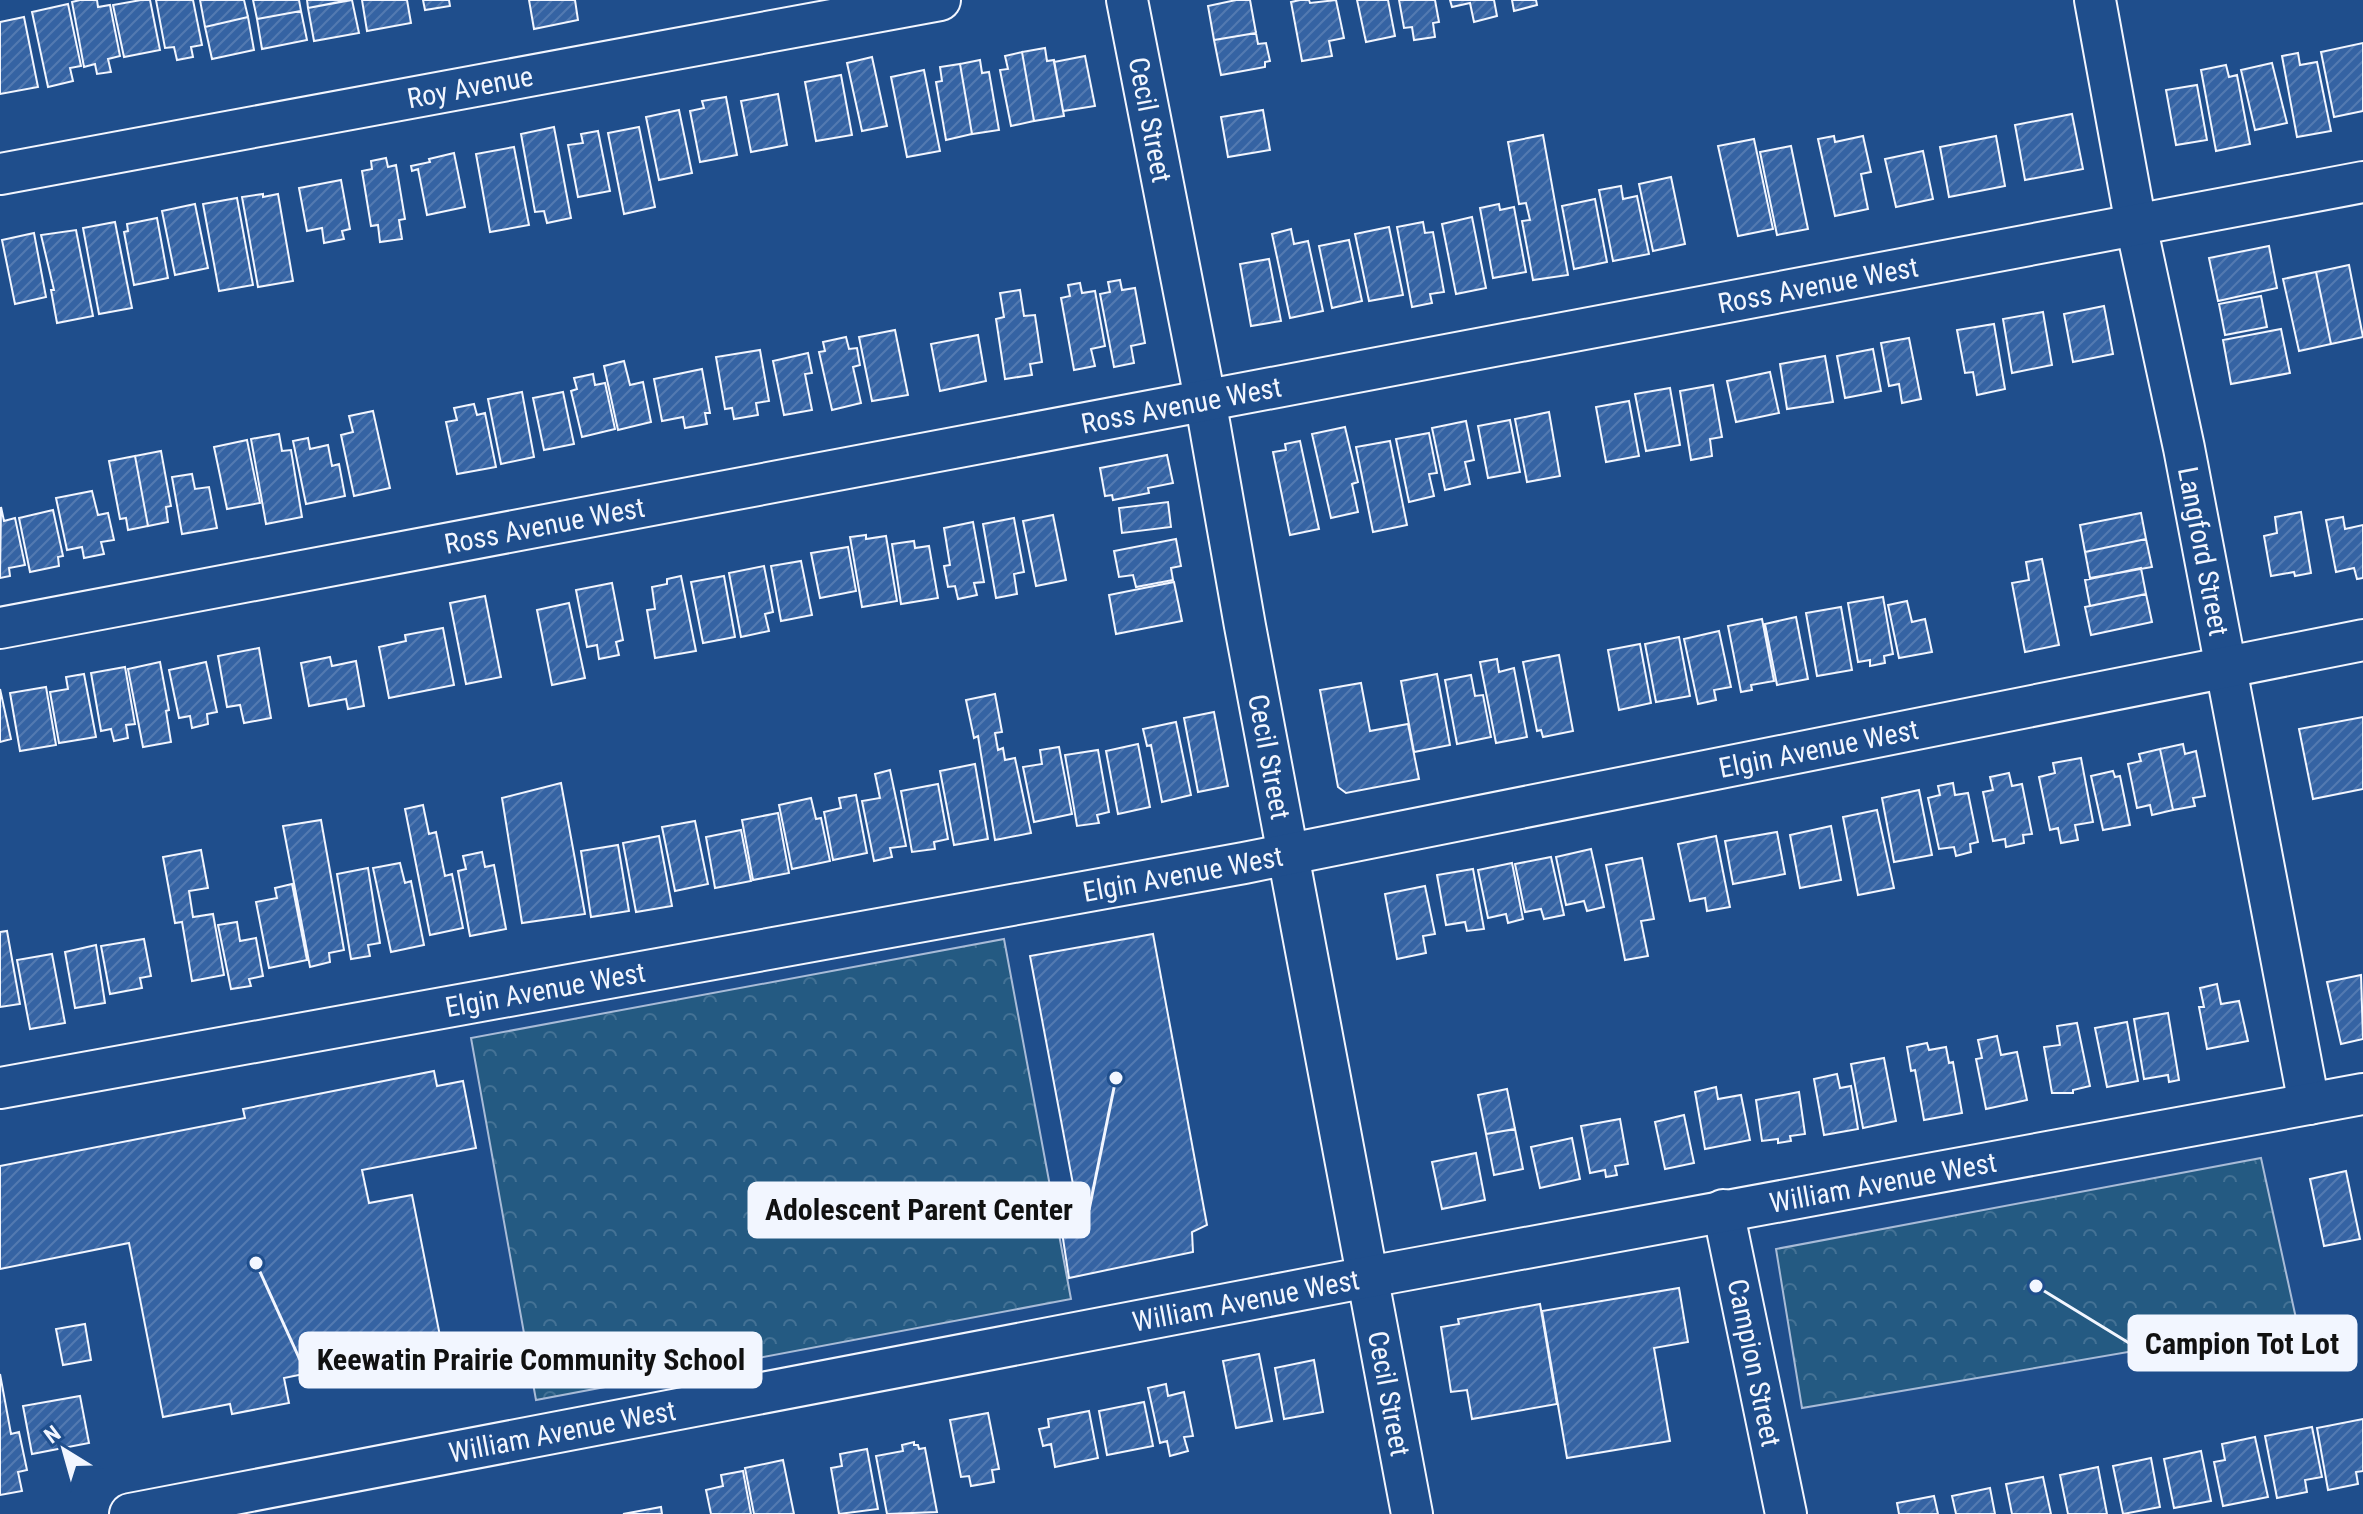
<svg xmlns="http://www.w3.org/2000/svg" width="2363" height="1514" viewBox="0 0 2363 1514" font-family="'Roboto Condensed',sans-serif">
<style>
.forest{fill:url(#forest-crowns);stroke:#a8bbd7;stroke-width:2}
.building{fill:url(#building-hatch);stroke:#f2f6ff;stroke-width:2}
.lines{fill:none;stroke-linecap:round;stroke-linejoin:round}
.minor-casing{stroke:#f2f6ff;stroke-width:44}
.minor{stroke:#1f4e8c;stroke-width:40}
.labels{text-anchor:middle;dominant-baseline:central;stroke-width:6;stroke-linejoin:round;paint-order:stroke}
.street-label{font-size:28px;fill:#f2f6ff;stroke:#1f4e8c}
.leader{fill:none;stroke:#f2f6ff;stroke-width:3}
.callout-dot{fill:#f2f6ff;stroke:#1f4e8c;stroke-width:3}
.callout{fill:#f2f6ff;stroke:#f2f6ff;stroke-width:3}
.callout-label{font-size:30px;text-anchor:middle;font-weight:bold;fill:#111}
</style>
<defs>
<pattern id="forest-crowns" width="20" height="18" patternUnits="userSpaceOnUse" patternTransform="scale(2)"><rect width="20" height="18" fill="#245a82"/><path d="M2 6a3 3 0 1 1 6 0M12 15a3 3 0 1 1 6 0" fill="none" stroke="#447295"/></pattern>
<pattern id="building-hatch" width="6" height="6" patternUnits="userSpaceOnUse" patternTransform="scale(2)"><rect width="6" height="6" fill="#3563a3"/><path d="M-1 1l2-2M0 6l6-6M5 7l2-2" fill="none" stroke="#537ab1"/></pattern>
</defs>
<rect width="100%" height="100%" fill="#1f4e8c"/>
<!-- forest -->
<path class="forest" d="M1004,939L1071,1299L536,1400L471,1038Z
M2261,1158L2297,1323L1802,1408L1776,1249Z"/>
<!-- building -->
<path class="building" d="M80,0H97L98,7L110,5L120,56L108,59L111,72L97,74L95,64L84,67L72,2Z
M141,0H150L160,50L124,57L113,5Z
M156,0H193L202,45L191,47L193,57L177,60L174,47L165,48Z
M200,0H244L248,17L205,27Z
M253,0H299L301,11L257,19Z
M307,0H349L308,8Z
M352,0L359,33L314,41L308,8Z
M362,0H407L411,23L367,31Z
M423,0H449L450,6L425,10Z
M529,0H575L578,20L534,29Z
M1236,0H1250L1256,33L1214,40L1208,6Z
M1300,0H1309L1310,3L1336,0L1344,38L1329,41L1332,56L1302,61L1291,2Z
M1357,0H1388L1395,36L1366,42Z
M1399,0H1435L1439,22L1433,23L1435,37L1414,40L1412,27L1404,28Z
M1450,0H1494L1497,16L1474,22L1470,3L1452,7Z
M1512,0H1536L1537,5L1514,11Z
M68,4L81,66L70,68L73,81L48,87L32,12Z
M301,11L307,40L262,49L257,19Z
M24,17L38,87L0,94V22Z
M248,17L254,50L212,59L205,27Z
M1256,33L1258,44L1266,43L1270,61L1265,62V67L1221,75L1214,40Z
M2363,43V111L2334,117L2321,52Z
M1045,48L1047,61L1054,60L1064,116L1034,121L1022,52Z
M1022,52L1034,121L1011,126L1000,70L1008,69L1005,56Z
M2298,53L2300,65L2317,62L2331,131L2297,137L2282,56Z
M1085,56L1095,106L1063,111L1054,62Z
M872,57L887,126L862,131L847,63Z
M980,60L982,73L989,72L999,130L972,134L960,64Z
M2272,63L2287,123L2255,130L2241,70Z
M960,64L972,134L946,140L936,82L942,81L940,67Z
M2226,65L2229,77L2237,75L2250,144L2216,151L2201,70Z
M924,70L940,151L907,157L891,77Z
M841,75L852,135L816,141L805,82Z
M2197,85L2207,140L2176,145L2166,90Z
M778,94L787,145L751,152L741,101Z
M726,97L737,155L700,162L690,111L704,108L702,101Z
M679,110L692,173L659,180L646,117Z
M1263,110L1270,150L1228,157L1221,117Z
M2072,114L2083,169L2025,180L2015,125Z
M554,127L571,218L547,223L544,211L535,212L521,134Z
M639,127L655,207L624,214L608,133Z
M598,131L610,191L578,197L568,145L583,143L581,134Z
M1543,135L1568,275L1533,280L1522,221L1530,220L1526,203L1519,204L1508,142Z
M1834,136L1835,142L1863,136L1871,172L1861,174L1868,209L1835,216L1818,139Z
M1996,136L2005,186L1949,197L1940,147Z
M1754,139L1773,229L1738,236L1718,146Z
M1791,146L1808,229L1777,235L1760,152Z
M514,147L529,225L490,232L476,154Z
M1923,151L1933,199L1896,207L1885,159Z
M454,153L465,207L427,215L418,169L412,171L411,166L430,162L429,159Z
M386,158L388,167L396,165L405,219L399,220L402,239L380,242L378,225L371,226L362,171L372,169L371,161Z
M1671,177L1685,244L1653,251L1639,184Z
M341,180L350,229L342,231L344,239L324,243L322,228L307,231L299,188Z
M1621,186L1623,199L1637,196L1649,254L1613,261L1599,190Z
M263,194V197L278,194L293,281L258,287L242,197Z
M237,198L253,285L219,291L203,204Z
M1595,199L1607,262L1574,269L1562,206Z
M195,204L208,268L175,275L162,211Z
M1499,204L1500,210L1514,207L1526,272L1493,278L1480,208Z
M1472,217L1486,288L1456,294L1442,224Z
M157,218L168,278L134,285L124,232L128,231L127,224Z
M115,222L132,308L99,314L83,228Z
M1423,222L1425,233L1433,232L1444,292L1430,294L1432,303L1412,307L1397,227Z
M1389,227L1403,295L1369,301L1355,234Z
M1291,229L1294,244L1308,241L1323,311L1290,318L1272,234Z
M76,230L93,316L57,323L51,290H54L41,235Z
M34,233L46,297L15,304L2,240Z
M1349,240L1362,301L1332,308L1319,246Z
M2269,246L2277,288L2218,301L2209,258Z
M1269,259L1281,321L1251,326L1240,264Z
M2349,265L2363,337L2331,344L2316,272Z
M2316,272L2331,344L2299,351L2283,279Z
M1120,280L1122,290L1135,288L1145,343L1131,346L1134,363L1114,367L1100,294L1110,292L1108,282Z
M1080,283L1082,293L1095,291L1105,346L1091,349L1095,366L1074,370L1061,298L1070,296L1068,285Z
M1020,290L1024,316L1035,315L1042,362L1030,364L1032,375L1005,379L996,319L1004,317L1000,293Z
M2261,296L2267,327L2225,335L2219,304Z
M2104,306L2113,354L2073,362L2064,314Z
M2043,312L2052,365L2012,373L2003,319Z
M1994,324L2005,389L1977,395L1973,372L1965,373L1957,330Z
M2281,329L2290,373L2231,384L2223,340Z
M895,330L908,395L872,401L859,337Z
M978,335L986,381L940,391L931,344Z
M846,337L849,349L857,348L860,365L853,367L861,403L832,410L819,352L825,351L823,342Z
M1909,338L1921,399L1902,403L1899,384L1889,386L1881,343Z
M1873,349L1881,391L1845,398L1837,356Z
M760,350L769,401L756,403L758,415L734,419L732,408L725,409L716,357Z
M808,353L812,373L805,374L812,410L784,415L773,361Z
M1825,356L1833,402L1787,409L1780,364Z
M624,361L630,385L643,382L651,422L618,430L604,366Z
M702,369L710,413H705L707,424L685,428L683,417L662,421L654,379Z
M1770,372L1779,413L1736,422L1727,381Z
M593,374L595,385L605,383L615,429L582,437L571,391L577,389L574,378Z
M1713,385L1722,437L1710,439L1712,456L1691,460L1680,391Z
M1670,388L1680,445L1646,451L1635,394Z
M522,392L534,457L501,464L488,399Z
M563,392L574,444L544,450L533,398Z
M1629,401L1639,456L1606,462L1596,407Z
M474,404L477,415L485,413L496,467L457,474L446,422L457,420L454,408Z
M373,411L390,488L354,496L341,435L353,432L349,416Z
M1549,412L1560,476L1527,482L1515,419Z
M1510,420L1520,472L1488,478L1478,426Z
M1466,421L1474,460L1465,462L1470,484L1445,490L1432,428Z
M1345,427L1358,482L1352,484L1358,512L1331,518L1312,434Z
M1429,433L1437,473L1429,474L1434,496L1409,502L1396,439Z
M279,434L282,451L291,450L302,517L266,524L251,439Z
M308,438L310,449L328,445L332,466L339,464L345,496L306,504L293,441Z
M247,440L260,503L227,509L214,447Z
M1300,441L1319,529L1290,535L1273,452L1286,450L1285,444Z
M1390,441L1407,525L1373,532L1356,447Z
M161,451L171,506L166,507L168,522L148,526L135,456Z
M1167,455L1173,483L1148,488L1149,493L1113,500L1112,495L1105,496L1100,468Z
M135,456L148,526L128,530L126,518L120,519L109,461Z
M192,474L195,489L209,487L217,528L182,534L172,477Z
M92,491L98,515L108,513L114,540L101,542L104,554L84,558L82,547L67,550L56,498Z
M1168,502L1171,527L1122,533L1119,508Z
M1,507L4,521L15,518L25,565L9,568L10,576L0,578Z
M53,510L63,556L58,557L59,566L30,572L19,518Z
M2301,512L2311,573L2295,576L2294,572L2271,576L2264,536L2277,533L2275,517Z
M2141,513L2146,539L2085,552L2080,525Z
M1053,515L1066,580L1036,586L1023,521Z
M2343,517L2345,529L2363,525V578L2357,579L2354,568L2336,572L2326,520Z
M1014,518L1024,572L1014,574L1017,594L996,598L983,524Z
M973,522L984,582L974,583L977,595L958,599L955,586L948,587L944,566L950,565L944,528Z
M866,535V539L886,536L897,601L862,607L850,537Z
M1176,539L1181,566L1171,568L1173,580L1136,587L1133,575L1119,577L1114,551Z
M2146,539L2152,567L2090,578L2085,552Z
M914,541L915,548L929,546L938,598L901,604L892,544Z
M848,547L856,591L820,598L811,553Z
M2042,559L2059,645L2025,652L2012,583L2029,580L2026,562Z
M801,561L812,615L781,621L771,566Z
M764,566L773,612L765,614L769,631L741,637L729,573Z
M2141,568L2146,594L2090,606L2085,580Z
M681,576L696,651L655,658L647,610L655,609L652,587L667,584V579Z
M724,576L735,637L703,643L691,582Z
M1174,582L1182,621L1116,634L1109,595Z
M612,583L623,640L616,642L619,655L599,659L597,645L587,647L576,590Z
M2146,594L2152,622L2091,635L2085,607Z
M485,596L501,677L466,684L450,603Z
M1883,597L1893,654L1884,656L1885,663L1870,666V660L1858,662L1848,603Z
M1907,601L1912,622L1925,619L1932,652L1899,658L1888,605Z
M569,603L585,678L552,685L537,610Z
M1841,607L1852,670L1817,676L1806,613Z
M1796,617L1808,679L1777,685L1765,624Z
M1762,619L1774,681L1751,685L1752,690L1741,692L1728,626Z
M443,628L454,685L389,698L379,647L406,641L405,635Z
M1719,631L1731,687L1714,690L1716,700L1698,704L1684,639Z
M1679,637L1690,696L1656,702L1645,644Z
M1640,644L1651,703L1619,710L1608,650Z
M259,648L271,718L244,723L240,705L227,707L218,656Z
M1559,655L1573,731L1543,737L1541,730L1537,731L1523,662Z
M330,657L332,666L356,661L364,706L348,709L346,699L309,706L301,663Z
M1497,659L1499,672L1514,668L1527,737L1496,743L1480,662Z
M160,662L169,710L166,711L171,742L143,747L128,669Z
M206,662L217,712L207,714L208,724L192,728L190,716L179,718L169,670Z
M125,667L135,724L126,725L128,738L114,741L111,729L101,731L91,673Z
M84,674L96,737L59,743L50,692L68,689L66,677Z
M1437,674L1450,745L1414,752L1401,681Z
M1471,675L1475,696L1483,695L1491,737L1457,744L1445,680Z
M1361,683L1370,731L1408,724L1419,779L1346,793L1338,787L1320,690Z
M46,687L56,745L20,751L10,693Z
M0,689L11,739L0,742Z
M995,694L1002,732L995,733L998,750L1003,748L1005,760L1015,758L1031,833L995,840L978,736L974,738L966,700Z
M1214,712L1228,786L1198,792L1184,718Z
M2363,717V789L2313,799L2299,729Z
M1176,722L1191,795L1162,802L1151,745L1147,746L1143,729Z
M1138,744L1150,807L1118,814L1106,751Z
M2183,744L2185,754L2196,751L2205,796L2193,798L2195,806L2173,810L2160,749Z
M1059,747L1072,814L1034,822L1023,767L1042,764L1040,750Z
M2160,749L2173,810L2152,815L2150,805L2137,808L2128,764L2141,761L2139,754Z
M1098,750L1109,812L1097,815L1099,823L1077,826L1065,755Z
M2081,758L2093,822L2075,825L2078,840L2061,843L2058,828L2050,830L2039,777L2055,773L2053,763Z
M975,764L988,839L954,845L940,771Z
M890,770L906,846L890,848L892,857L874,861L862,801L880,798L875,774Z
M2113,771L2115,777L2120,776L2130,825L2103,830L2091,776Z
M2009,773L2012,786L2022,784L2032,834L2023,835L2024,843L2006,847L2005,839L1993,841L1983,792L1993,790L1990,777Z
M561,783L585,914L522,923L502,798Z
M1953,783L1955,795L1968,793L1978,842L1970,844L1971,852L1956,856L1954,847L1939,849L1928,798L1940,795L1938,786Z
M938,784L948,839L934,842L935,849L912,852L901,791Z
M1919,790L1932,855L1894,862L1882,798Z
M856,795L867,853L833,860L824,812L841,808L839,798Z
M811,798L816,819L821,818L830,861L792,869L779,805Z
M423,805L429,834L436,832L445,876L452,874L463,928L430,935L405,809Z
M1877,810L1894,888L1858,895L1843,817Z
M778,813L789,873L753,880L742,820Z
M321,820L344,950L329,953L330,962L310,967L283,826Z
M695,821L708,884L675,891L662,827Z
M1831,826L1841,880L1800,888L1790,835Z
M741,830L751,881L715,888L706,837Z
M1777,832L1785,874L1733,884L1725,841Z
M659,836L672,906L636,912L623,843Z
M1716,836L1730,907L1707,911L1705,898L1690,901L1678,844Z
M618,845L629,911L591,917L581,851Z
M1591,849L1604,907L1587,911L1584,901L1566,905L1556,857Z
M201,850L208,888L189,891L193,917L213,914L224,975L192,981L182,922L175,923L163,857Z
M482,852L485,867L494,865L506,929L470,936L458,871L466,869L463,856Z
M1551,857L1564,915L1544,919L1541,909L1525,912L1515,864Z
M1642,858L1654,919L1641,921L1648,956L1625,960L1606,865Z
M400,863L405,883L411,881L424,945L391,952L373,868Z
M1512,863L1523,919L1508,923L1506,914L1488,918L1478,870Z
M368,868L380,943L368,945L370,956L351,959L337,874Z
M1473,869L1484,929L1467,931L1465,922L1446,925L1437,875Z
M292,884L307,960L269,968L256,902L277,898L275,888Z
M1425,886L1435,934L1423,936L1426,953L1397,959L1385,894Z
M237,922L240,941L256,938L263,976L249,979L251,986L231,989L218,925Z
M7,931L20,1004L0,1007V932Z
M1153,934L1207,1225L1192,1232L1193,1252L1069,1278L1058,1206L1076,1200L1030,956Z
M144,939L151,976L140,978L142,988L110,994L101,946Z
M96,945L105,1003L75,1008L65,952Z
M52,954L65,1023L30,1029L17,960Z
M2361,975L2363,1039L2341,1044L2327,982Z
M2217,984L2221,1004L2239,1001L2248,1041L2207,1049L2199,1007H2204L2200,988Z
M2168,1013L2179,1080L2169,1082L2168,1075L2144,1079L2134,1019Z
M2127,1022L2138,1081L2107,1087L2095,1028Z
M2077,1023L2090,1086L2073,1090V1093H2052L2044,1047L2060,1045L2057,1026Z
M1997,1036L2001,1055L2017,1052L2027,1100L1986,1109L1976,1059L1982,1058L1978,1040Z
M1927,1043L1929,1050L1946,1047L1949,1063L1953,1062L1962,1113L1924,1120L1915,1070L1911,1071L1907,1047Z
M1884,1058L1896,1121L1863,1128L1851,1064Z
M434,1071L437,1086L463,1081L476,1148L362,1170L369,1203L412,1195L440,1336L331,1358L333,1368L284,1378L289,1403L232,1414L230,1404L163,1417L129,1243L0,1269V1166L245,1118L243,1109Z
M1837,1074L1840,1088L1851,1086L1858,1129L1824,1135L1814,1079Z
M1716,1087L1718,1099L1741,1095L1750,1140L1705,1149L1695,1092Z
M1507,1089L1515,1129L1486,1134L1478,1095Z
M1799,1092L1805,1134L1790,1136L1791,1141L1778,1143V1139L1762,1141L1756,1100Z
M1684,1115L1694,1163L1665,1169L1655,1122Z
M1620,1119L1628,1164L1615,1166L1617,1175L1606,1177L1605,1170L1590,1173L1581,1126Z
M1515,1129L1523,1169L1494,1175L1486,1134Z
M1572,1138L1580,1179L1540,1188L1531,1147Z
M1476,1153L1485,1200L1442,1209L1432,1162Z
M2346,1171L2360,1239L2324,1246L2310,1179Z
M1679,1288L1688,1342L1654,1348L1670,1441L1567,1458L1542,1311Z
M1540,1304L1557,1404L1472,1419L1467,1390L1451,1392L1441,1327L1459,1324L1458,1319Z
M85,1324L91,1360L63,1365L56,1329Z
M1259,1354L1272,1421L1236,1428L1223,1361Z
M1314,1360L1323,1412L1284,1419L1275,1368Z
M0,1374L11,1434L19,1432L27,1470L18,1472L22,1491L0,1495Z
M1166,1384L1168,1396L1184,1392L1193,1436L1184,1437L1188,1451L1170,1456L1167,1441L1160,1443L1148,1388Z
M80,1396L89,1443L32,1454L23,1406Z
M1144,1402L1153,1446L1107,1455L1099,1411Z
M1089,1411L1098,1458L1055,1467L1051,1444L1043,1446L1039,1429L1049,1427L1048,1419Z
M988,1413L999,1469L992,1470L994,1482L971,1486L969,1476L961,1477L950,1420Z
M2363,1419V1471L2356,1472L2358,1484L2328,1490L2317,1428Z
M2312,1427L2322,1477L2305,1480L2307,1492L2277,1498L2265,1436Z
M2255,1437L2268,1497L2223,1506L2214,1462L2225,1460L2222,1444Z
M914,1442V1445H918L919,1449L925,1448L937,1512L887,1514L876,1456L903,1451L902,1445Z
M867,1449L878,1509L839,1514L831,1468L842,1466L840,1454Z
M2201,1451L2211,1501L2174,1508L2164,1459Z
M2151,1458L2160,1507L2123,1514L2113,1466Z
M783,1460L794,1514H754L745,1468Z
M2098,1467L2107,1514H2068L2060,1475Z
M743,1471L751,1514H711L706,1490L723,1486L721,1475Z
M2043,1477L2051,1514H2012L2006,1484Z
M1990,1488L1995,1514H1956L1952,1496Z
M1934,1496L1938,1514H1899L1897,1503Z
M661,1507L662,1514H623Z"/>
<g class="lines">
<defs>
<g id="minor">
<path id="s1" d="M1127,0L1205,399L1245,626L1412,1514"/>
<path id="s2" d="M2095,0L2136,225L2184,448L2309,1104"/>
<path id="s3" d="M0,174L940,0"/>
<path id="s4" d="M0,628L2363,182"/>
<path id="s5" d="M0,1088L1244,863L2363,640"/>
<path id="s6" d="M1723,1210L1786,1514"/>
<path id="s7" d="M130,1514L1368,1277L2363,1094"/>
</g>
</defs>
<!-- minor casing -->
<use href="#minor" class="minor-casing"/>
<!-- minor -->
<use href="#minor" class="minor"/>
</g>
<g class="labels">
<!-- street labels -->
<g class="street-label">
<text stroke="none"><textPath href="#s3" startOffset="478">Roy Avenue</textPath></text>
<text stroke="none"><textPath href="#s1" startOffset="122">Cecil Street</textPath></text>
<text stroke="none"><textPath href="#s4" startOffset="1850">Ross Avenue West</textPath></text>
<text stroke="none"><textPath href="#s4" startOffset="1202">Ross Avenue West</textPath></text>
<text stroke="none"><textPath href="#s4" startOffset="554">Ross Avenue West</textPath></text>
<text stroke="none"><textPath href="#s2" startOffset="562">Langford Street</textPath></text>
<text stroke="none"><textPath href="#s5" startOffset="1850">Elgin Avenue West</textPath></text>
<text stroke="none"><textPath href="#s1" startOffset="770">Cecil Street</textPath></text>
<text stroke="none"><textPath href="#s5" startOffset="1202">Elgin Avenue West</textPath></text>
<text stroke="none"><textPath href="#s5" startOffset="554">Elgin Avenue West</textPath></text>
<text stroke="none"><textPath href="#s7" startOffset="1784">William Avenue West</textPath></text>
<text stroke="none"><textPath href="#s7" startOffset="1136">William Avenue West</textPath></text>
<text stroke="none"><textPath href="#s6" startOffset="156">Campion Street</textPath></text>
<text stroke="none"><textPath href="#s1" startOffset="1418">Cecil Street</textPath></text>
<text stroke="none"><textPath href="#s7" startOffset="440">William Avenue West</textPath></text>
</g>
</g>
<!-- callouts -->
<path class="leader" d="M1116 1078L1089 1210M2036 1286L2129 1343M256 1263L300 1360"/>
<g class="callout-dot">
<circle cx="1116" cy="1078" r="8"/>
<circle cx="2036" cy="1286" r="8"/>
<circle cx="256" cy="1263" r="8"/>
</g>
<g class="callout">
<rect x="749" y="1183" width="340" height="54" rx="8"/>
<rect x="2129" y="1316" width="227" height="54" rx="8"/>
<rect x="300" y="1333" width="461" height="54" rx="8"/>
</g>
<g class="callout-label">
<text x="919" y="1220">Adolescent Parent Center</text>
<text x="2242" y="1354">Campion Tot Lot</text>
<text x="531" y="1370">Keewatin Prairie Community School</text>
</g>
<!-- north arrow -->
<g transform="translate(64 1450) rotate(323)" stroke="#1f4e8c" stroke-width="6" paint-order="stroke">
<path d="M0-6L14 30L0 20L-14 30Z" fill="#f2f6ff"/>
<text y="-12" font-size="22" font-weight="bold" text-anchor="middle" fill="#f2f6ff">N</text>
</g>
</svg>
